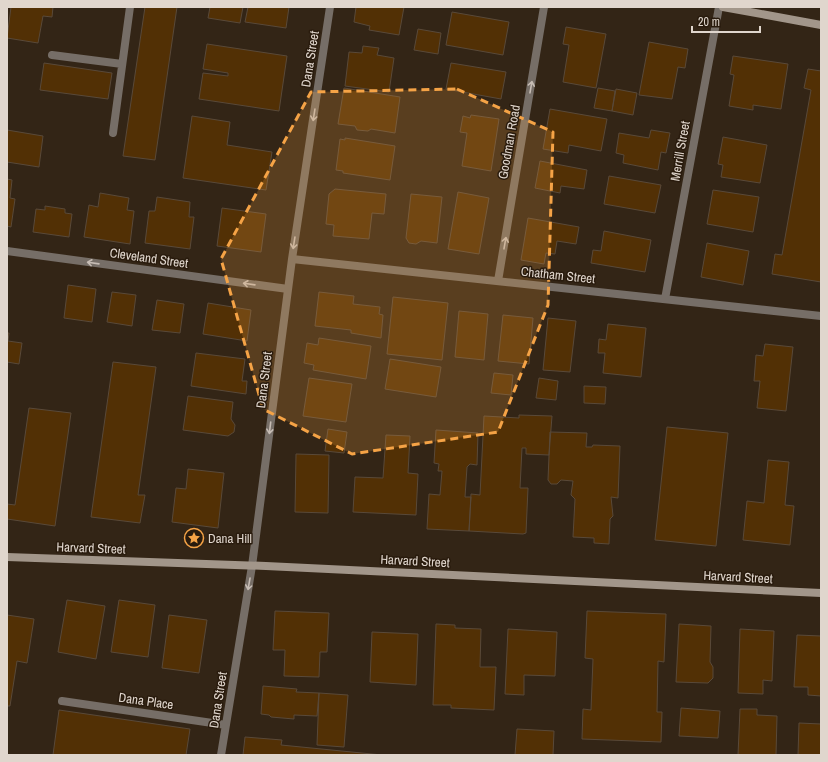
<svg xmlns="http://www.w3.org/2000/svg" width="828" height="762" viewBox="0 0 828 762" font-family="'Archivo Narrow',sans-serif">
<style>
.building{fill:#523005;stroke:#594939}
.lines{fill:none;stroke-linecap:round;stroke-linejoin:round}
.street{stroke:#766e67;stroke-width:8}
.secondary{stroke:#a2968a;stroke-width:8}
.oneway{stroke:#c6bcb4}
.marked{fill:#f5a346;fill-opacity:0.2;stroke:#f5a346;stroke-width:3;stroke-dasharray:8 5;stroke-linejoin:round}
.labels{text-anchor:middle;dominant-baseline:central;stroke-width:3;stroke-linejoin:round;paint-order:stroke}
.street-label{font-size:13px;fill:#e0d6cd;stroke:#291b0d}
.poi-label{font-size:13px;fill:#e0d6cd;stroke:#291b0d;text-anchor:start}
</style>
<rect width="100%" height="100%" fill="#332516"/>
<!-- building -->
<path class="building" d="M11,7H53L52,17L43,16L38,43L7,38Z
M145,7H177L155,160L123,156Z
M210,7H243L240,23L208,18Z
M248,7H289L286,28L245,22Z
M356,7H404L399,35L369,30L370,26L354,22Z
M452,12L509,22L503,55L446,45Z
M566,27L606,34L596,88L563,82L569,45L563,44Z
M418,29L441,33L438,54L414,50Z
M649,42L688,49L685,68L678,67L672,99L639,95Z
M207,44L287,56L279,111L199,99L203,73L228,76V73L203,69Z
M363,46L379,48L377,55L394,58L389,92L345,86L349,52L362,53Z
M733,56L788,64L781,109L753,105V110L729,106L734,75L730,74Z
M44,63L112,73L108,99L40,90Z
M451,63L506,72L501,99L446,89Z
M808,69L821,71V282L772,274L775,254L782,255L811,90L804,88Z
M344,88L400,97L395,133L371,129L368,131L357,130L355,126L338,124Z
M598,88L615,91L612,111L594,108Z
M616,89L637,93L633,115L612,111Z
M550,109L607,119L601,151L569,145L568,153L543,149Z
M471,115L499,119L491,171L462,166L467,133L460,132L463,116L470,118Z
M192,116L230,122L227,145L272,152L266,190L183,178Z
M7,130L43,136L39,167L7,162Z
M651,130L670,133L666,153L661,152L658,170L623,163L624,155L616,153L619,133L649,138Z
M723,137L767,145L760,183L721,177L723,165L718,164Z
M345,138L395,146L390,180L343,173V171L336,170L340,139L345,140Z
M540,161L587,170L584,189L561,186L560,193L535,188Z
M609,176L661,185L655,213L604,204Z
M7,179L12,180L10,198L15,199L11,227L7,226Z
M335,189L386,194L384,214L372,213L369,239L333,236L334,225L326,224L329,194Z
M713,190L759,197L753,232L707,224Z
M458,192L489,198L479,254L448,249Z
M100,193L129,198L127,210L134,211L130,244L84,237L89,205L98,207Z
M411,194L442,197L437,243L421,241L416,244L409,243L406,238Z
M157,197L190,202L189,217H194L190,249L145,243L149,211H155Z
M45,206L65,209V213L72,214L69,237L33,232L36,209L45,210Z
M222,208L266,214L261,252L217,246Z
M528,218L579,227L576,244L557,241L555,254L546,253L544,264L521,260Z
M604,231L651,240L645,272L591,263L593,250L601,251Z
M707,243L749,251L743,285L701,277Z
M68,285L96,289L92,322L64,318Z
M112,292L136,295L132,326L107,322Z
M319,292L354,296L353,304L380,307L379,314L383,315L381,338L351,333V330L315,326Z
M393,297L448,303L442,360L387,354Z
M157,300L184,304L180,333L152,330Z
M208,303L251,310L247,341L203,334Z
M459,311L488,314L484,360L455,357Z
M503,315L533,318L529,364L498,361Z
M548,318L576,321L570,372L543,370Z
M608,324L646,328L641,377L603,373L605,353H598L599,339L606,340Z
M7,333H9L8,341L22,343L19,364L7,362Z
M319,338L371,346L366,379L313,370L314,365L304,363L307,343L318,345Z
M765,344L793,347L786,411L757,408L760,381H754L756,355L763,356Z
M196,353L245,359L242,381H247L246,394L191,386Z
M390,359L441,367L436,397L385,389Z
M113,362L156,367L138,495H145L140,523L91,517Z
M494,373L513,375L511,395L491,393Z
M309,378L352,384L346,422L303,416Z
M539,378L558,381L556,400L536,398Z
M584,386L606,387L605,404L584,403Z
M188,396L233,402L231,419L235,425L234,432L228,436L183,430Z
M29,408L71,413L55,526L7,519V504L15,505Z
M519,415L552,416L549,455L526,454V448H522L520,488H528L526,533L523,534L469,531L471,494L480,495L484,416L519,418Z
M667,427L728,433L716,546L655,540Z
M328,429L347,432L344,453L325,451Z
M436,430L478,433L477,465L470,464L467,467L465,497H471L469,531L427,529L429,494L440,495L442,471H438L439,464L434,463Z
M550,432L587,433L586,447H592L593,445L620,446L618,498L611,497L613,516L610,519L609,544L594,543V538L573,537L575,499L571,495L573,481L561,480L557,484H551L548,480Z
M386,435L410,436L408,473L418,474L416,515L353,512L355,477L383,478Z
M296,454L329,455L328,513L295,512Z
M768,460L789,462L785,505L794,506L790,545L743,540L747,501L764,503Z
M188,469L224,473L218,528L172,522L176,488L186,489Z
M67,600L105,606L96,659L58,652Z
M119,600L155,605L148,657L111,652Z
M275,611L329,613L327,652H320L319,677L284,676L285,650H273Z
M587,611L666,614L664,662L658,661L657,712H662L661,742L582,739L583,709L591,710L593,659L585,658Z
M7,615L34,619L27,663L17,661L10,706H7Z
M169,615L207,620L199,673L162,668Z
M436,624L455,625V628L481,629L480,667H496L494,710L451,708V705H433Z
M679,624L711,626L710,662L713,667V678L708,683L676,682Z
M508,629L557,632L555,676L524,675V695L505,694Z
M740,629L774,631L772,681L763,680V694L738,693Z
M372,632L418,634L416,685L370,682Z
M797,635L821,636V696L808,695V687H794Z
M263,686L297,689L296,692L319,693L317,716L294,715V719L271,717L269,715L261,714Z
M319,693L348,695L344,747L317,745Z
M681,708L720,711L718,738L679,736Z
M740,709H757V715L777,716L776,755H738Z
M59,710L190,729L186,755H53Z
M799,723L821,724V755H798Z
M517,729L554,731L553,755H515Z
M245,737L282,740L281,745L382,755H243Z"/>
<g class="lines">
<!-- street -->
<path class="street" d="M52,55L122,64
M113,133L130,7
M7,251L288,289
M292,259L821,316
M498,281L544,7
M665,299L719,7
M62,701L226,725
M221,755L252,566L292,259L330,7"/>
<!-- secondary -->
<path class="secondary" d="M723,7L821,25
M7,557L266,566L821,593"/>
</g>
<!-- one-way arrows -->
<defs><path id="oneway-shaft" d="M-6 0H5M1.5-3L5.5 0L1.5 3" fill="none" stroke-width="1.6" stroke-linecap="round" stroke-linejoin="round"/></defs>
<g class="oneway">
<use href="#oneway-shaft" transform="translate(531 87) rotate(-80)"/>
<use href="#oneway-shaft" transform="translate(314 115) rotate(99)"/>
<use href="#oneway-shaft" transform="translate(294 243) rotate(99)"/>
<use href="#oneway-shaft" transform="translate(505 243) rotate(-80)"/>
<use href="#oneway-shaft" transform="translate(93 263) rotate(-172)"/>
<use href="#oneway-shaft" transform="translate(249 284) rotate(-172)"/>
<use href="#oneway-shaft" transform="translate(270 428) rotate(97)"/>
<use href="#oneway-shaft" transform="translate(249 584) rotate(100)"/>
</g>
<!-- marked area -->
<path class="marked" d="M457,89L553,132L548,305L498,432L352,454L263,409L221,259L311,92Z"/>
<!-- icons -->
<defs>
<symbol id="sight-ring" viewBox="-11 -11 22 22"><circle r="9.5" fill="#291b0d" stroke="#f5a346" stroke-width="1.5"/><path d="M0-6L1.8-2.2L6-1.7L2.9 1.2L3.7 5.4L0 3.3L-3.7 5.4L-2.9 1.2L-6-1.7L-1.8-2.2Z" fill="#f5a346"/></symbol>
</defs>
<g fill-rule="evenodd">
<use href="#sight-ring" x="183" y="527" width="22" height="22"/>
</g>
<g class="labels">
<!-- street labels -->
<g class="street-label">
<text transform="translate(310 59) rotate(-81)">Dana Street</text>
<text transform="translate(509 142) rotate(-80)">Goodman Road</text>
<text transform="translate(680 151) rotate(-80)">Merrill Street</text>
<text transform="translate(149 258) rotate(8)">Cleveland Street</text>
<text transform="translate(558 275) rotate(6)">Chatham Street</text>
<text transform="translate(264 380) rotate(-83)">Dana Street</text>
<text transform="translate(91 548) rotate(2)">Harvard Street</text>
<text transform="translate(415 561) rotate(3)">Harvard Street</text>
<text transform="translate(738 577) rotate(3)">Harvard Street</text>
<text transform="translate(218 700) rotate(-81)">Dana Street</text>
<text transform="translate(146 701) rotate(8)">Dana Place</text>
</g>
<!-- poi labels -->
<g class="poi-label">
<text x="208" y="538">Dana Hill</text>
</g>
</g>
<!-- border -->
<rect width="828" height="762" fill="none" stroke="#e0d6cd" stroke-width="16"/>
<!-- scale -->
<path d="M692 26v6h68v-6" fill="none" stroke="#e0d6cd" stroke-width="2"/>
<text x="698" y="26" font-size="12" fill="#e0d6cd" stroke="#291b0d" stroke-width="3" paint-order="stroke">20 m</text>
</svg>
